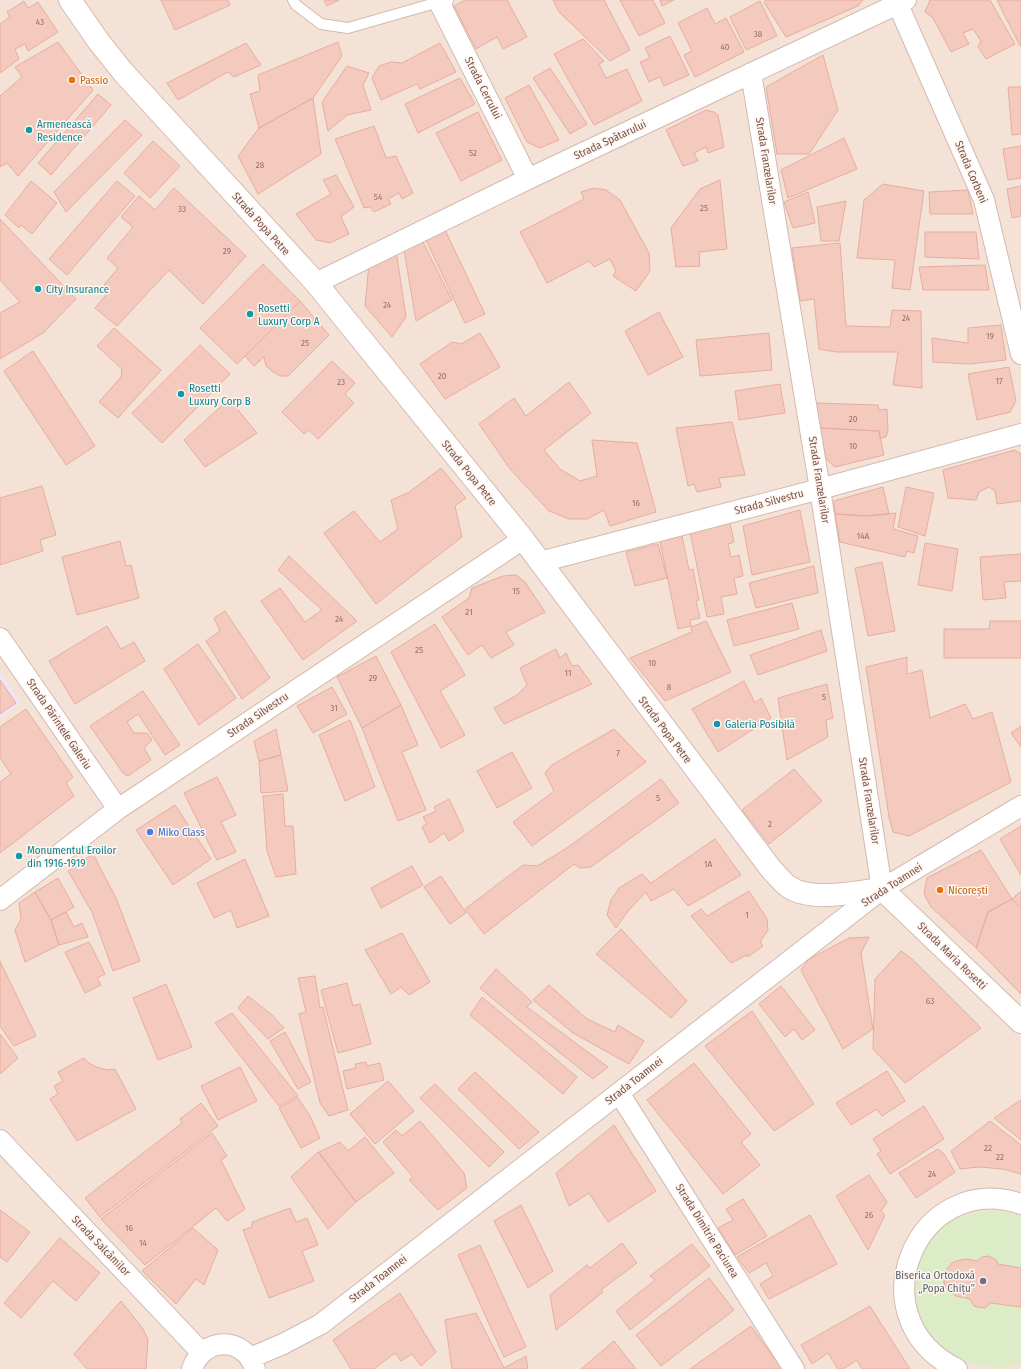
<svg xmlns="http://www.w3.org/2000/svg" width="1021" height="1369" viewBox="0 0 1021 1369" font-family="'Fira Sans Condensed',sans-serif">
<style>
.residential{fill:#f5e2d6}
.education{fill:#eee5fa}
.green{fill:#dcecc6}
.building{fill:#f4cabf;stroke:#e7ad9f}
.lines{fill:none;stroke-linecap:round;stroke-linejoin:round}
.lane-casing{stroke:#d3b9b0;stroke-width:12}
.street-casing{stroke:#d3b9b0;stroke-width:22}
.secondary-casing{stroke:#d8bab0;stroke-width:24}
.lane{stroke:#fff;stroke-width:10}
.street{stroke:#fff;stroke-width:20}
.secondary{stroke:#fff;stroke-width:22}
.food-dot{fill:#e8710a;stroke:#fff6f0;stroke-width:1.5}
.culture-dot{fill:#0f9aa8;stroke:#fff6f0;stroke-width:1.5}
.shop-dot{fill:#3f7fe0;stroke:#fff6f0;stroke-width:1.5}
.worship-dot{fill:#6b7280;stroke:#fff6f0;stroke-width:1.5}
.labels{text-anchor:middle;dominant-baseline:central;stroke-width:3;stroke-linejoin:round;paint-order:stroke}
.number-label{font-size:9px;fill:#987168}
.food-label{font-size:11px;fill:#c56008;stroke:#fff6f0;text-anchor:start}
.street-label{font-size:11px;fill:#79534b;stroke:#fff6f0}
.culture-label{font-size:11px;fill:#0d838f;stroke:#fff6f0;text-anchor:start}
.shop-label{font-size:11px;fill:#366cbe;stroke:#fff6f0;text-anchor:start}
.worship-label{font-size:11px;fill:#5b616d;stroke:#fff6f0;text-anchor:end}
</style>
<rect width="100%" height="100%" fill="#fdf1e8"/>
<!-- residential -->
<path class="residential" d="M0,0H1021V1369H0Z"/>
<!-- education -->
<path class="education" d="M0,672L21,703L0,718Z"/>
<!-- green -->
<path class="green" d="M992,1210L1011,1213L1021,1216V1362C1016,1364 1011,1366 1006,1367C998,1368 988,1367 979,1365C913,1352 890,1265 946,1224C959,1215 977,1213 992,1210Z"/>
<!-- building -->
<path class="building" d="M161,0H228L230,5L175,30Z
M324,0H339L327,6Z
M465,0H507L527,37L503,49L497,37L476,49L454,6Z
M553,0H604L630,50L610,61L559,12Z
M620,0H653L665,23L639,36Z
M660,0H674L662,6Z
M766,0H863L858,6L786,37L764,2Z
M930,0H990L1015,44L986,59L978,47L981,41L973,29L963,33L969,44L951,52L933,18L925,12Z
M997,0H1021V45L1020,46Z
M24,1L28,8L38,2L58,32L28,51L25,44L15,49L19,59L0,73V24L10,17L7,12Z
M760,1L777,36L746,50L730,17Z
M707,8L715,24L726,18L744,52L695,77L684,55L692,51L678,23Z
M670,36L689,75L664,86L660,77L649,82L640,62L650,58L645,48Z
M583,39L604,61L599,64L606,78L627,69L642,101L594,125L554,54Z
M58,42L93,90L18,176L7,163L0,167V96L22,77L15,67Z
M338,42L342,56L313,98L259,128L250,94L260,91L258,75Z
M246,43L261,65L234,77L228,72L178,100L167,83Z
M440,43L456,72L420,89L417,84L381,100L372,78L379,66L391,62L402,63Z
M823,55L838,110L809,154H777L766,87Z
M347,66L369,73L363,85L371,110L347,115L328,131L322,102Z
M550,68L587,124L570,134L533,78Z
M460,78L475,104L418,133L405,104Z
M529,85L559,140L540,148L527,142L505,98Z
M1008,87H1021V134L1012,135Z
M98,94L111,105L51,175L38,163Z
M313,98L321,154L258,194L238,156L259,128Z
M706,110L714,112L718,115L724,147L708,153L706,147L694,153L698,161L683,166L666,130Z
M478,112L502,160L461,181L436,133Z
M125,120L142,135L66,212L54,192Z
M374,126L386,158L396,156L413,193L402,199L399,193L388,199L391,204L374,212L370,207L364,208L335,139Z
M844,138L857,169L788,198L781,170Z
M153,141L180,166L150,198L124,173Z
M1021,146V178L1008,180L1003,149Z
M336,175L354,207L341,217L349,234L330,243L316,240L296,214L331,194L323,180Z
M720,180L727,249L699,252L700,266L676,267L671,228L700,189Z
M31,181L57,203L32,234L21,225L19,228L5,215Z
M117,181L135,196L67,275L49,259Z
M883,184L924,191L910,290L892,288L895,260L857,258L864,200Z
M1021,186V216L1012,218L1007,189Z
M174,188L246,256L203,304L169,270L117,326L95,308L110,290L104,285L118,268L107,258L133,227L121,217L139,196L155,210Z
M594,188L606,190L620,200L649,253L650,271L636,291L613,276L616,271L610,259L594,267L589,261L547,283L520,232L584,199L581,192Z
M968,190L973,214H930L929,192Z
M808,192L815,223L793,228L784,202Z
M846,201L839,241H821L817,207Z
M0,219L76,299L43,333L0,359V313L20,302L0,280Z
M445,230L485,314L465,323L426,240Z
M925,232H976L979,259L925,257Z
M422,240L452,300L416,321L404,250Z
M840,243L846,326L890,327L892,310L921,311L922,388L893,385L898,352H836L819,349L814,299L800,301L792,248Z
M396,250L406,317L392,337L365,306L369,263Z
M263,264L300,301L237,364L200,328Z
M985,265L989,290H923L919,267Z
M300,301L329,335L288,376H280L272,371L266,366L264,357L254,366L245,356Z
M659,312L683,357L648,375L625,331Z
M1001,325L1006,360L969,364L933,362L932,338L968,343V328Z
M114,328L161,370L118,418L99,402L121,377L122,369L97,346Z
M480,333L500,367L445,399L420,364L452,342L461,344Z
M769,333L772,370L700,376L696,340Z
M200,345L230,374L162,443L132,413Z
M33,351L95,446L66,465L4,371Z
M332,361L355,383L345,394L354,403L318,439L309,430L304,434L282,412Z
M1009,367L1016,401L1010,412L977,420L968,374Z
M569,382L591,413L544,450L560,469L580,481L597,476L592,440L637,443L656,512L610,526L604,510L587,519H569L549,511L510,469L479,424L514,398L526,416Z
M780,384L785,413L739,420L735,391Z
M229,399L257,433L205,467L184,440Z
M816,403L878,405L879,410L887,409L888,430L886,437L880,438L879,431L820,428Z
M732,422L745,475L719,478L721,487L697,492L694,484L688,486L676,428Z
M820,428L879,431L884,455L835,467L826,459Z
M1015,450L1021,454V501L997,504L995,491L989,487L979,492L976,500L948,498L943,470Z
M441,468L466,498L455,506L462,537L376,604L324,533L354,511L380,542L398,529L391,500L408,493Z
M42,486L56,535L40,540L43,551L0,565V498Z
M883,487L889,514L866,516L835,514L834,501Z
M906,487L934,493L925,536L898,527Z
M800,510L810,562L752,575L743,526Z
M896,513L893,529L918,536L914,553L907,551L905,557L840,542L835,514L866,516Z
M730,523L734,542L728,544L731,557L739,555L743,576L734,578L737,594L721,597L724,614L707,617L690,531Z
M682,536L689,570L693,569L699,600L696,601L700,618L690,620L691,626L678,629L660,541Z
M120,541L126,566L131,565L139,598L77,615L62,557Z
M925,543L958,549L952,591L918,585Z
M658,544L667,578L635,586L626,552Z
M1021,554V581L1004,582L1006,598L983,600L980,557Z
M289,556L357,621L303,660L261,601L280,588L305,622L322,610L278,570Z
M882,562L895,631L868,636L855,568Z
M814,566L818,593L756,608L749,583Z
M516,575L525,582L545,612L506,632L514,645L491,658L482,645L468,655L442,617L469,598L472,588L503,576Z
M792,603L799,629L734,646L727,620Z
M225,611L270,678L242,699L206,641L220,631L214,618Z
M706,621L731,672L665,701L630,658L692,632L691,627Z
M990,621H1021V658H944V629H989Z
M435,624L465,675L440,691L465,735L441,748L391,652Z
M107,626L121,649L134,642L145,661L75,704L49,661Z
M821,630L827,651L758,675L750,655Z
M198,644L236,698L199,725L164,669Z
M556,649L560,658L566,653L572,666L578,665L592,684L504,724L494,708L517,695L527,685L520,668Z
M376,656L401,705L362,728L337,677Z
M907,657V674L922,670L930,718L965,704L973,719L992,712L1011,782L909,836L893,832L889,817L866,667Z
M0,680L16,703L0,714Z
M744,681L755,703L761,698L771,718L718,752L692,709Z
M827,684L833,718L826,720L828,737L787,760L778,698Z
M332,687L347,714L313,733L297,706Z
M143,691L180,745L165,755L138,714L127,722L134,733H147L152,740L144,748L151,760L128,776L123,773L90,726Z
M401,705L418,745L402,752L426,810L398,821L362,728Z
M26,709L73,777L66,783L74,796L0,853V782L11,774L0,758V727Z
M350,720L375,787L345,801L319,735Z
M1021,726V747L1011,733Z
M276,729L281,755L259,761L254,741Z
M614,729L646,762L532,846L513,822L554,791L545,773L552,765Z
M512,752L532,788L497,808L477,771Z
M281,755L288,791L261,793L259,761Z
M794,769L822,801L769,844L742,810Z
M217,777L236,815L221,822L236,852L217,860L184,793Z
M661,779L679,803L591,867L580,868L574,864L484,934L465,909L523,865L537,866L567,848Z
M283,794L285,826H293L296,874L276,877L267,851L263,796Z
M449,799L464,831L449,841L444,833L430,843L422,827L427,824L423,817L436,811L434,807Z
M175,805L211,859L173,885L136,830Z
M1021,826V875L1000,839Z
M715,839L741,875L688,906L674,889L651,901L646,892L628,911L616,928L607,915L611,900L619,888L642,874L651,883Z
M981,850L1012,899L988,912L976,948L931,907L924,894L927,878Z
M93,854L116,898L140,961L113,971L92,912L68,871Z
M245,859L269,916L237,928L231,910L214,918L197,883Z
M412,866L423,885L381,908L371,888Z
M441,876L466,913L450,924L424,887Z
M58,878L74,907L51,920L35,892Z
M749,891L767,919L768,930L760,942L763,946L748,957L747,955L731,963L691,916L701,909L707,916Z
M1021,891V908L1012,899Z
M35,892L51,920L59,945L25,962L15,930L21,919L19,903Z
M1012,899L1021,908V994L976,948L988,912Z
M66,912L74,927L82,923L88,937L59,945L51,920Z
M621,929L687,1001L671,1018L596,954Z
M402,933L430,982L409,995L401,987L391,994L365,950Z
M869,937L861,953L873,1029L843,1049L801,970L809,959L849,938Z
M89,942L105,974L97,978L101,985L85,993L65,952Z
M901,951L912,959L981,1028L905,1083L873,1049L875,979Z
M0,961L36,1036L14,1046L0,1026Z
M496,969L532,1002L527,1007L608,1067L593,1079L516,1018L480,988Z
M315,976L320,1008L323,1007L348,1110L329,1116L320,1103L299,1014L306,1012L298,978Z
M347,983L353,1006L360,1004L371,1044L338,1053L321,990Z
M166,984L192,1047L158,1060L133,998Z
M549,985L587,1019L615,1032L618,1025L644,1041L629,1064L573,1033L533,1000Z
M781,986L815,1030L802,1040L794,1029L785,1037L759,1004Z
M248,996L272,1015L284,1028L268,1039L238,1008Z
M482,997L577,1077L563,1094L470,1015Z
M752,1011L814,1104L774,1131L705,1046Z
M232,1013L298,1096L279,1106L215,1023Z
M285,1032L311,1082L298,1089L270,1041Z
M0,1034L18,1058L0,1074Z
M84,1058L89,1063L96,1067L107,1070L115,1069L136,1109L77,1141L50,1099L58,1094L54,1086L63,1081L58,1072Z
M366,1062L367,1066L380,1063L384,1080L347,1089L343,1071L356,1068L355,1064Z
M694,1063L751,1134L741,1142L760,1165L723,1194L647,1100Z
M240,1067L257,1101L218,1120L201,1086Z
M887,1071L905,1101L882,1116L877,1109L851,1125L836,1103Z
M475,1072L539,1132L519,1149L458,1089Z
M388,1081L414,1111L375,1144L350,1114Z
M435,1084L504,1152L489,1167L420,1098Z
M298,1098L310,1116L320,1138L301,1148L279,1108Z
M1021,1100V1140L994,1118Z
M201,1103L218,1126L100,1217L85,1198L182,1123L180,1119Z
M924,1106L944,1139L890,1174L877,1154L881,1151L873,1139Z
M420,1121L464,1173L467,1188L438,1210L409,1180L413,1177L383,1142L396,1130L402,1136Z
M990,1121L1021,1145V1174L1003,1169L979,1167L960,1169L951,1151Z
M614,1125L656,1191L608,1222L589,1193L569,1206L556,1173Z
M212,1133L227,1156L221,1160L245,1209L227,1221L216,1208L145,1265L101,1219Z
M365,1137L394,1173L356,1202L319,1152L340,1142L348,1151Z
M938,1149L944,1154L955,1172L916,1198L899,1173Z
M318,1152L356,1202L328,1229L291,1177Z
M869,1175L887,1202L881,1211L885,1215L868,1250L836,1196Z
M743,1199L767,1236L735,1255L718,1228L733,1220L726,1209Z
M521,1205L553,1271L528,1288L494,1221Z
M290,1208L296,1222L307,1218L318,1245L302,1251L314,1281L269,1298L243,1230L252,1227V1222Z
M0,1210L30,1232L7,1262L0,1257Z
M810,1215L837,1264L769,1299L760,1284L773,1276L766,1263L749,1273L737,1257Z
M193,1228L218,1250L204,1285L196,1279L176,1304L142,1271Z
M60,1238L100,1273L76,1301L53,1281L21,1318L4,1303Z
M622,1243L637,1263L601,1290L603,1292L556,1330L550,1295L587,1265L590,1268Z
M692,1244L710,1266L630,1330L616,1311L655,1280L650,1276Z
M480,1245L526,1347L504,1357L458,1255Z
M989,1256L996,1260L998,1264L1021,1268V1307L991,1303L985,1308L977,1307L974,1306L970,1299L956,1296L946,1288L944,1283V1274L946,1270L952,1263L956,1261L966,1259L977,1261L982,1257Z
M709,1278L734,1310L661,1366L636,1335Z
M400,1293L436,1352L421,1366L412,1354L401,1361L395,1353L374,1369H351L333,1340Z
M121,1301L143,1329L148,1339L146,1369H87L74,1354Z
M870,1306L910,1369H862L857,1360L843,1369H838L828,1353L812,1364L801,1345Z
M476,1313L504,1368L526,1356L528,1369H452L445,1320Z
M751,1326L782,1369H690Z
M614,1341L636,1369H581Z"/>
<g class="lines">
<defs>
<path id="lane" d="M293,0L296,5L321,24L348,28L439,2"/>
<path id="street" d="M443,0L439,2L528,179
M896,0L984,200L1021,354
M751,73L820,489L882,889
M316,283L528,179L906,0
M540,562L820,489L1021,434
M0,638L118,809
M0,900L118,809L523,539
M619,1093L794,1369
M0,1140L202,1353
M250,1358L283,1344L321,1324L882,889L1021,806
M192,1369C203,1336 245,1336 255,1369
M957,1369C853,1317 918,1169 1021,1204"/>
<path id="secondary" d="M70,0L99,42L123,72L316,283L362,340L523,539L771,869C777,875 782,882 789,887C811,902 856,892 882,889L1021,1022"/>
</defs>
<!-- lane casing -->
<use href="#lane" class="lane-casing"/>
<!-- street casing -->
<use href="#street" class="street-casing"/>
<!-- secondary casing -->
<use href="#secondary" class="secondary-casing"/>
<!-- lane -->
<use href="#lane" class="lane"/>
<!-- street -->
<use href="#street" class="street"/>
<!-- secondary -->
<use href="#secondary" class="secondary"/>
</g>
<!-- markers -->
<g class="food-dot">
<circle cx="72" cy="80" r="4"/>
<circle cx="940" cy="890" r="4"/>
</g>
<g class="culture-dot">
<circle cx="29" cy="130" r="4"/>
<circle cx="38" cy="289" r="4"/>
<circle cx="250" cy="314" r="4"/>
<circle cx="181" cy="394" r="4"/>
<circle cx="717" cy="724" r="4"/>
<circle cx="19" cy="856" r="4"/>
</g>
<circle class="shop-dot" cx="150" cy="832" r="4"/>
<circle class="worship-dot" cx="983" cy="1281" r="4"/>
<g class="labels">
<!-- number labels -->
<g class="number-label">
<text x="40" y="22">43</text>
<text x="758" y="34">38</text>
<text x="725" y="47">40</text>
<text x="473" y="153">52</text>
<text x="260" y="165">28</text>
<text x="378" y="197">54</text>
<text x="704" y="208">25</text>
<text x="182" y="209">33</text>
<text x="227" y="251">29</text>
<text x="387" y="305">24</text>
<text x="906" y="318">24</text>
<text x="990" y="336">19</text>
<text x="305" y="343">25</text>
<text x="442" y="376">20</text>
<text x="999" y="381">17</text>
<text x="341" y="382">23</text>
<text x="853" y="419">20</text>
<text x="853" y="446">10</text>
<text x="636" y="503">16</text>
<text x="863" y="536">14A</text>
<text x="516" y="591">15</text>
<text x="469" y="612">21</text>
<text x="339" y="619">24</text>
<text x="419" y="650">25</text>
<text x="652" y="663">10</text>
<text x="568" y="673">11</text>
<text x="373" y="678">29</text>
<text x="669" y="687">8</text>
<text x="824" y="697">5</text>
<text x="334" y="708">31</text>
<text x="618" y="753">7</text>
<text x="658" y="798">5</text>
<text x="770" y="824">2</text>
<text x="708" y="864">1A</text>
<text x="747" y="915">1</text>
<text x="930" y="1001">63</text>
<text x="988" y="1148">22</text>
<text x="1000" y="1157">22</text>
<text x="932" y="1174">24</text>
<text x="869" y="1215">26</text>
<text x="129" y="1228">16</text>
<text x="143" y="1243">14</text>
</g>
<!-- food labels -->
<g class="food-label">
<text x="80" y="80">Passio</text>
<text x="948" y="890">Nicorești</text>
</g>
<!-- street labels -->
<g class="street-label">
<text transform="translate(483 88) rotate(63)">Strada Cercului</text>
<text transform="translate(610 140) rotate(-25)">Strada Spătarului</text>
<text transform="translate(766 161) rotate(81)">Strada Franzelarilor</text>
<text transform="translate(971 172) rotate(67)">Strada Corbeni</text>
<text transform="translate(261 224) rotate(48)">Strada Popa Petre</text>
<text transform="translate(469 473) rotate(51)">Strada Popa Petre</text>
<text transform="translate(819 480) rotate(81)">Strada Franzelarilor</text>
<text transform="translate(769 502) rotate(-15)">Strada Silvestru</text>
<text transform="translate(258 715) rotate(-34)">Strada Silvestru</text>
<text transform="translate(59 724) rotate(56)">Strada Părintele Galeriu</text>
<text transform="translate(665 730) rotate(53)">Strada Popa Petre</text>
<text transform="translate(869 801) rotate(81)">Strada Franzelarilor</text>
<text transform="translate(892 885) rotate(-33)">Strada Toamnei</text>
<text transform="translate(952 956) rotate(44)">Strada Maria Rosetti</text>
<text transform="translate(634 1081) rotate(-38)">Strada Toamnei</text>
<text transform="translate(707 1231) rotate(58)">Strada Dimitrie Paciurea</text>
<text transform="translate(101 1246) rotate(46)">Strada Salcâmilor</text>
<text transform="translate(378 1279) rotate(-38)">Strada Toamnei</text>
</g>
<!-- culture labels -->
<g class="culture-label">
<text x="37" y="124">Armenească<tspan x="37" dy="13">Residence</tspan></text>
<text x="46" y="289">City Insurance</text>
<text x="258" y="308">Rosetti<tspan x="258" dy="13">Luxury Corp A</tspan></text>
<text x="189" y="388">Rosetti<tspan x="189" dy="13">Luxury Corp B</tspan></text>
<text x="725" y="724">Galeria Posibilă</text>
<text x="27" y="850">Monumentul Eroilor<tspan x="27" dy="13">din 1916-1919</tspan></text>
</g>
<!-- shop labels -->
<g class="shop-label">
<text x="158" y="832">Miko Class</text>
</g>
<!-- worship labels -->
<g class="worship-label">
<text x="975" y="1275">Biserica Ortodoxă<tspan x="975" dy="13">„Popa Chițu”</tspan></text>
</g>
</g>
</svg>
